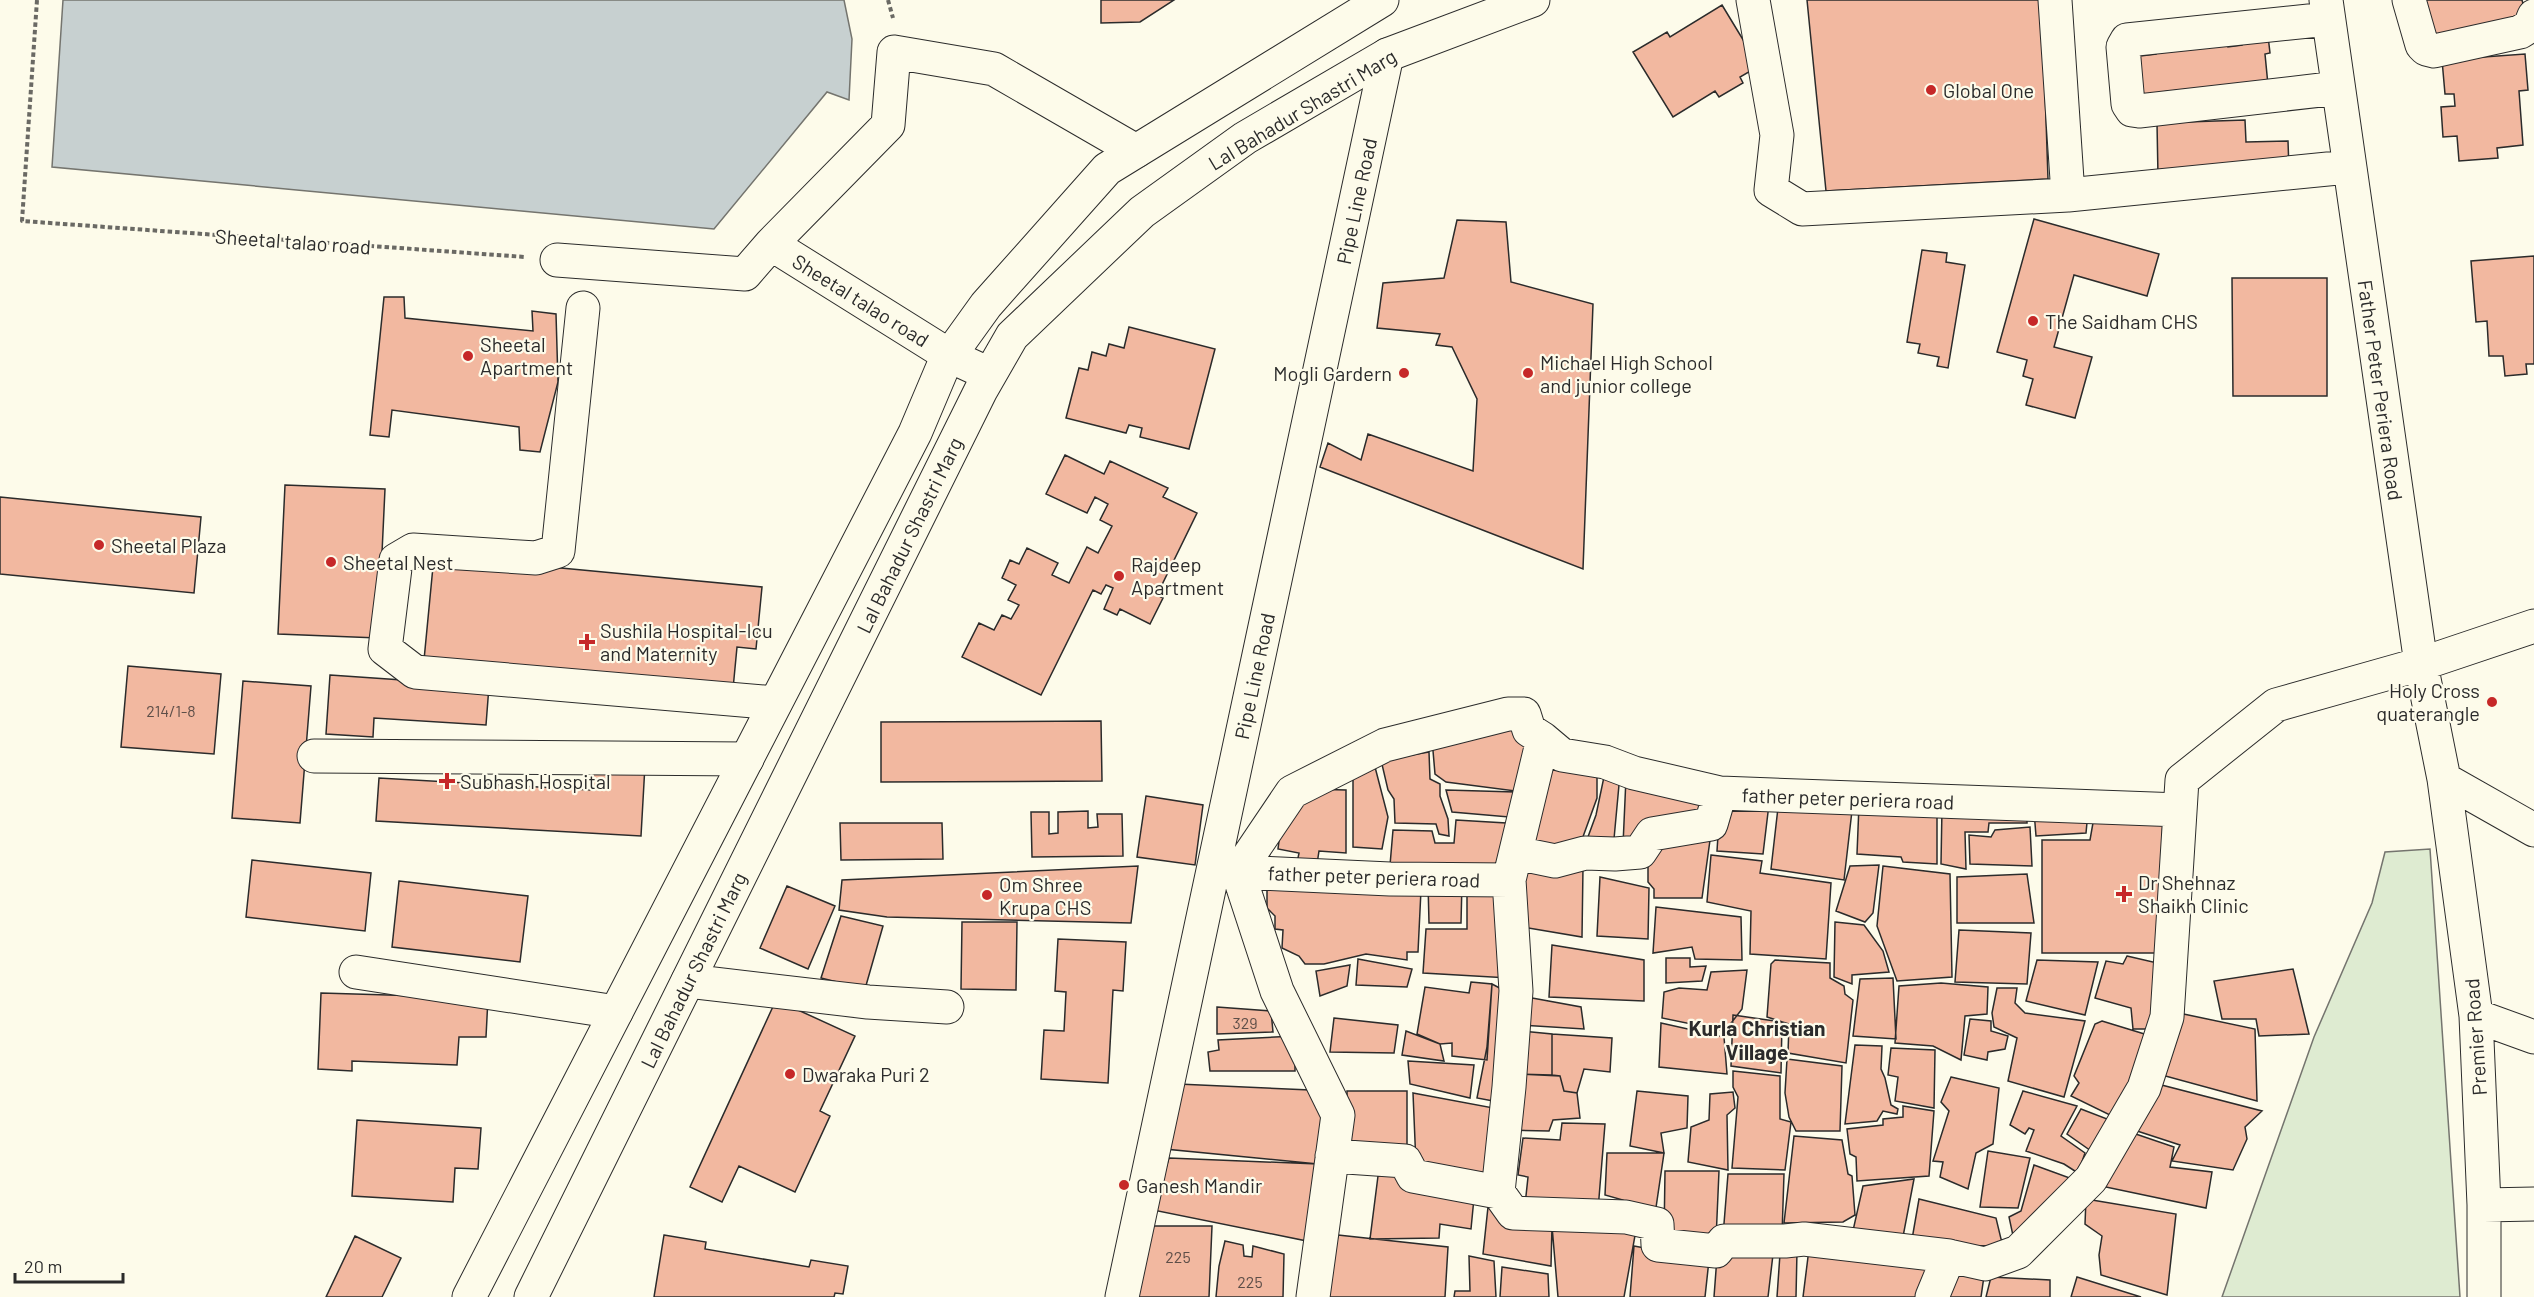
<svg xmlns="http://www.w3.org/2000/svg" width="2534" height="1297" viewBox="0 0 2534 1297" font-family="Barlow,sans-serif">
<style>
.green{fill:#deebd1;stroke:#74746e;stroke-width:1.5}
.water{fill:#c7d0d0;stroke:#74746e;stroke-width:1.5}
.building{fill:#f2b8a0;stroke:#2b2b2b;stroke-width:1.5}
.lines{fill:none;stroke-linecap:round;stroke-linejoin:round}
.minor-casing{stroke:#2b2b2b;stroke-width:35}
.major-casing{stroke:#2b2b2b;stroke-width:35}
.path{stroke:#6a6964;stroke-width:4;stroke-dasharray:4.5 3;stroke-linecap:butt}
.minor{stroke:#fdfbea;stroke-width:33}
.major{stroke:#fdfbea;stroke-width:33}
.poi-dot{fill:#c62828;stroke:#fdfbea;stroke-width:2}
.labels{text-anchor:middle;dominant-baseline:central;stroke-width:4.5;stroke-linejoin:round;paint-order:stroke}
.number-label{font-size:16px;fill:#5d4e48}
.poi-label{font-size:20px;fill:#2b2b2b;stroke:#fdfbea;text-anchor:start}
.street-label{font-size:20px;fill:#2b2b2b;stroke:#fdfbea}
.neighbourhood-label{font-size:21px;font-weight:bold;fill:#2b2b2b;stroke:#fdfbea}
</style>
<rect width="100%" height="100%" fill="#fdfbea"/>
<!-- green -->
<path class="green" d="M2430,849L2460,1297H2222L2314,1037L2372,903L2385,852Z"/>
<!-- water -->
<path class="water" d="M63,0H844L852,39L849,100L827,92L714,229L52,167Z"/>
<!-- building -->
<path class="building" d="M1101,0H1174L1140,22L1101,23Z
M1807,0H2042L2048,179L1826,191Z
M2422,0H2522L2526,15L2433,40Z
M1722,5L1759,66L1740,77L1743,83L1719,97L1715,91L1673,117L1633,52L1667,32L1670,37Z
M2227,36L2228,47L2242,45L2241,38L2268,36L2270,53L2265,54L2268,85L2239,84L2162,92V102L2137,105L2132,57L2156,54L2155,43Z
M2525,54L2528,90L2519,91L2523,145L2497,148L2498,158L2459,161L2457,136L2443,137L2441,107L2455,106L2454,94H2445L2442,60Z
M2245,120L2246,142L2288,141L2289,170L2158,176L2157,123Z
M2034,219L2159,254L2147,296L2074,275L2054,347L2092,357L2075,418L2026,405L2033,379L2023,376L2027,360L1997,352Z
M1457,220L1506,222L1511,282L1593,304L1583,569L1320,467L1328,443L1361,460L1368,434L1473,471L1477,399L1452,347L1436,345L1440,334L1377,328L1383,283L1444,278Z
M1922,250L1947,253L1946,262L1965,265L1948,368L1937,366L1939,357L1918,353L1920,344L1907,342Z
M2534,256V364H2526L2527,374L2505,376L2503,356H2489L2487,321L2476,322L2471,261Z
M2232,278H2327V396H2233Z
M384,297H404L405,318L533,331L532,311L556,314L558,382L540,452L520,450L519,427L392,410L389,437L370,435Z
M1129,327L1215,349L1189,449L1140,437L1142,428L1129,425L1126,433L1066,418L1079,368L1088,370L1092,352L1106,356L1109,344L1124,348Z
M1065,455L1104,474L1110,461L1168,488L1163,497L1197,513L1157,595L1163,598L1150,624L1120,609L1117,615L1104,609L1113,588L1106,585L1101,594L1093,590L1041,695L962,657L979,623L994,630L1002,615L1011,619L1019,605L1008,600L1016,585L1002,578L1010,560L1019,564L1027,548L1058,563L1052,575L1069,583L1087,547L1098,553L1112,526L1100,520L1108,504L1095,497L1087,513L1046,494Z
M285,485L385,489L378,638L278,634Z
M0,497L201,517L194,593L0,574Z
M434,556L762,587L756,649L737,647L733,689L424,660Z
M128,666L221,674L214,754L121,747Z
M330,675L489,686L486,725L374,718L373,737L326,734Z
M243,681L311,686L300,823L232,818Z
M1101,721L1102,781L881,782V722Z
M1508,722L1533,742L1523,792L1446,782L1435,774L1432,739Z
M1429,752L1430,779L1440,784V796L1448,819L1449,836L1439,834L1436,824L1395,823L1394,799L1388,790L1381,760Z
M592,762L645,765L641,836L376,821L379,778L590,790Z
M1545,762L1597,773V798L1580,845L1525,846Z
M1375,767L1388,817L1382,849L1353,847V771Z
M1605,772L1620,774L1614,839L1585,845L1596,815Z
M1626,778L1707,798L1701,820L1623,845Z
M1308,789L1346,790V853L1319,851L1317,864L1297,863L1299,853L1278,849L1282,817Z
M1446,790L1515,792L1509,817L1452,812Z
M1146,796L1203,805L1195,865L1137,857Z
M1779,799L1853,802L1844,880L1771,869Z
M1720,804H1769L1763,854L1717,851Z
M1859,805L1937,806V864L1903,862L1901,857L1857,854Z
M1942,808H2027V823H1989L1988,832H1965L1966,869L1941,864Z
M1088,811V828L1098,827L1097,814H1122L1123,856L1032,857L1031,812H1049V834L1058,833V812Z
M2034,811L2088,812L2086,833L2036,836Z
M2094,817L2163,818L2158,953H2042V840H2090Z
M1456,820L1506,823L1504,874L1389,877L1393,830L1432,831L1435,843H1454Z
M840,823H942L943,859L841,860Z
M2030,827L2032,866L1970,864L1969,835L1991,837L1995,830Z
M1711,833L1702,898H1654V889L1648,882V842Z
M1711,855L1762,861L1760,873L1831,883L1826,959L1750,954L1751,911L1707,902Z
M252,860L371,873L365,931L246,917Z
M1525,864L1583,867L1582,937L1517,926Z
M1879,865L1873,913L1865,922L1836,911L1850,866Z
M1138,866L1131,923L887,917L839,910L842,880Z
M1883,866L1950,874L1952,977L1897,981L1877,926Z
M2027,874L2034,923H1957V877Z
M1600,877L1649,888L1648,939L1597,936Z
M1267,880L1421,890L1418,952H1407V960L1366,954L1324,964H1305L1299,956L1282,948L1283,930L1275,929V916L1267,908Z
M399,881L528,896L520,962L392,947Z
M1428,883H1462L1461,923H1429Z
M1467,884L1509,886V978L1423,973L1426,929H1467Z
M787,886L835,906L808,969L760,948Z
M1656,907L1741,917L1742,960L1695,959L1692,947L1653,953Z
M841,916L883,926L865,989L821,978Z
M962,922H1017L1016,990L961,989Z
M1835,922L1864,925L1883,951L1889,972L1852,975V984L1834,977Z
M1959,930L2031,933L2027,984L1955,982Z
M1058,939L1126,942L1123,991L1113,990L1108,1083L1041,1079L1044,1030L1064,1031L1066,992L1055,991Z
M1552,945L1644,960V1001L1549,997Z
M2127,956L2166,965L2152,1029H2133L2131,1008L2095,998L2106,961L2123,964Z
M1666,958H1690V967L1706,966L1702,981L1666,983Z
M1358,959L1412,969L1407,987L1356,985Z
M1775,960L1830,963V978L1844,986L1845,994L1853,1000L1846,1063L1788,1053L1789,1024L1767,1017L1771,964Z
M2037,960L2098,962L2085,1015L2026,1001Z
M1350,965L1347,986L1320,996L1316,971Z
M2293,969L2309,1034L2259,1036L2256,1019H2222L2214,981Z
M1747,970L1742,1009L1725,1031L1662,1018L1664,992L1679,988L1707,990L1711,972Z
M1893,978L1896,1039L1853,1036L1860,979Z
M1471,982L1492,984L1487,1060L1452,1056V1043L1440,1044L1417,1034L1425,987L1469,993Z
M1941,983L1988,987L1987,1014L1965,1016L1961,1060L1933,1046L1895,1043L1899,986Z
M1492,984L1511,994L1504,1103L1477,1098L1487,1047Z
M1997,988H2017L2015,1003L2025,1013L2085,1021L2064,1097L2008,1081L2017,1038L1994,1027L1992,1013Z
M321,993L488,998L486,1037H459L457,1065L352,1061V1071L318,1069Z
M1521,996L1581,1007L1584,1029L1521,1025Z
M776,1000L855,1036L820,1111L830,1116L795,1192L739,1166L722,1202L690,1187Z
M1217,1007L1271,1011L1273,1032L1217,1034Z
M2174,1012L2255,1029L2257,1101L2158,1074Z
M1733,1015L1782,1022L1781,1073L1731,1066Z
M1334,1018L1398,1025L1394,1053L1330,1052Z
M1970,1019L1991,1021V1031L2008,1036L2005,1049L1988,1052L1987,1060L1964,1055Z
M2102,1021L2151,1036L2116,1118L2071,1096L2079,1083L2074,1076L2095,1024Z
M1661,1023L1724,1037L1727,1074L1659,1067Z
M1406,1031L1440,1044L1444,1061L1402,1055Z
M1521,1031L1552,1034V1075L1518,1074Z
M1552,1034L1612,1038L1610,1072L1584,1069L1577,1093L1564,1091L1560,1076L1552,1075Z
M1295,1036V1071H1210L1208,1052L1219,1050L1218,1040Z
M1855,1045L1882,1046L1881,1069L1885,1078L1891,1105L1898,1109L1897,1114L1883,1111L1877,1121L1845,1124Z
M1891,1048L1935,1050L1934,1108L1895,1101L1898,1077L1888,1075Z
M1787,1059L1842,1066L1840,1131H1796L1789,1117L1785,1093Z
M1408,1061L1474,1065L1470,1098L1410,1084Z
M1733,1071L1780,1076V1119L1791,1122L1785,1170L1732,1168L1738,1097L1733,1087Z
M1518,1074L1560,1076L1564,1091L1577,1093L1580,1118L1553,1120L1549,1131L1508,1130Z
M1951,1077L1999,1088L1993,1144L1976,1153L1968,1189L1940,1177L1943,1162L1933,1161L1949,1111L1941,1102Z
M2150,1082L2262,1111L2245,1127L2247,1139L2233,1170L2172,1161L2180,1145L2134,1130Z
M1178,1084L1310,1090L1326,1118L1318,1164L1165,1149Z
M1347,1091H1407V1153H1347Z
M1637,1091L1688,1096L1687,1128L1661,1133L1664,1153L1630,1146Z
M2023,1091L2077,1106L2061,1136L2085,1153L2078,1173L2064,1164L2026,1151L2034,1130L2029,1128L2025,1134L2010,1125Z
M1733,1092L1735,1108L1727,1115L1728,1170L1688,1162L1691,1127L1709,1120L1710,1094Z
M1413,1093L1499,1109L1491,1180L1416,1165Z
M1903,1106L1934,1111L1929,1176L1857,1181L1856,1157L1850,1154L1847,1129L1883,1125V1119L1903,1117Z
M2081,1109L2115,1122L2094,1153L2067,1134Z
M357,1120L481,1128L478,1169L455,1168L453,1202L352,1196Z
M1562,1123L1605,1124L1598,1210L1525,1205L1528,1177L1518,1175L1523,1138L1560,1140Z
M2124,1130L2174,1147L2170,1167L2212,1172L2206,1208L2101,1186Z
M1794,1136L1842,1140L1848,1174L1852,1176L1855,1215L1843,1222L1784,1223Z
M1988,1151L2030,1158L2018,1208L1980,1207Z
M1607,1153H1664L1654,1221L1627,1215L1623,1200L1605,1195Z
M1169,1158L1318,1164L1307,1241L1153,1210Z
M2034,1165L2078,1181L2015,1245L2009,1217L2021,1211Z
M1401,1171L1474,1198L1471,1229L1440,1224L1439,1238L1370,1239L1378,1176Z
M1665,1171H1719L1716,1240L1664,1238Z
M1728,1174H1784L1782,1235L1723,1236Z
M1914,1179L1902,1242L1852,1235L1863,1186Z
M1919,1199L1996,1218L2001,1239L2008,1249L2000,1246L1911,1245Z
M2086,1199L2176,1214L2167,1295L2101,1275L2099,1255L2102,1236L2085,1224Z
M1488,1207L1552,1226L1551,1266L1483,1254Z
M1152,1226H1212L1209,1297H1137Z
M1552,1226L1636,1230L1624,1297H1558Z
M664,1235L706,1242L705,1249L809,1267L811,1260L848,1266L843,1294L835,1293L834,1297H654Z
M1338,1235L1448,1247L1445,1297H1326Z
M355,1236L401,1258L382,1297H326Z
M1225,1241L1243,1245L1244,1256L1252,1257L1253,1246L1284,1254L1283,1297H1216L1219,1266Z
M1810,1241L1937,1257L1924,1297H1803Z
M1634,1246L1709,1260L1705,1297H1630Z
M1774,1246L1768,1297H1714L1717,1257Z
M1797,1251L1796,1297H1777L1780,1254Z
M1469,1256L1494,1261L1496,1297H1454L1455,1291H1470Z
M1502,1267L1548,1274L1549,1297H1500Z
M1949,1269L1984,1276L1981,1297H1938Z
M1991,1277L2050,1280V1297H1986Z
M2077,1277L2141,1297H2071Z"/>
<g class="lines">
<defs>
<path id="minor" d="M1753,0L1777,135L1771,190L1802,209L2068,195L2055,0
M2326,0L2421,664L2444,779L2476,1016L2484,1205V1297
M2409,0L2422,45L2426,49L2434,51L2520,32L2530,26L2534,16
M2328,19L2127,40L2123,47L2128,104L2132,110L2139,111L2338,88
M2068,195L2348,167
M771,244L888,125L894,52L994,69L1136,151
M557,260L745,274L771,244L950,356L989,374
M583,308L558,551L536,558L413,550L396,560L385,649L415,672L775,703
M1508,714H1524L1529,730L1543,739L1509,880L1390,879L1238,872L1292,792L1385,745Z
M1543,739L1562,755L1605,762L1634,773L1720,793L2180,810
M314,756L747,759
M2444,779L2534,830
M1516,853L1555,861L1585,853L1615,854L1640,852L1652,834L1711,824L1720,793
M1238,872L1277,991L1338,1115L1313,1297
M356,972L616,1012
M688,981L868,1002L947,1007
M2476,1016L2534,1037
M1332,1156L1405,1161L1413,1176L1498,1192L1509,1087L1516,991L1509,880
M1498,1192L1513,1213L1626,1217L1657,1224L1658,1245L1716,1251L1724,1241H1785L1804,1239L1949,1256
M2484,1205L2534,1204
M1122,1297L1387,55
M1932,1297L1949,1256L1985,1264L2018,1252L2091,1179L2144,1088L2167,1017L2182,780L2276,705L2421,664L2534,626"/>
<path id="major" d="M469,1297L915,433L945,362L986,305L1107,169L1382,0
M531,1297L981,390L1012,336L1142,212L1245,138L1387,55L1533,0"/>
</defs>
<!-- minor casing -->
<use href="#minor" class="minor-casing"/>
<!-- major casing -->
<use href="#major" class="major-casing"/>
<!-- path -->
<path class="path" d="M37,0L22,221L525,257
M888,0L893,18"/>
<!-- minor -->
<use href="#minor" class="minor"/>
<!-- major -->
<use href="#major" class="major"/>
</g>
<!-- markers -->
<g class="poi-dot">
<circle cx="1931" cy="90" r="6"/>
<circle cx="2033" cy="321" r="6"/>
<circle cx="468" cy="356" r="6"/>
<circle cx="1404" cy="373" r="6"/>
<circle cx="1528" cy="373" r="6"/>
<circle cx="99" cy="545" r="6"/>
<circle cx="331" cy="562" r="6"/>
<circle cx="1119" cy="576" r="6"/>
<path d="M584 633h6v6h6v6h-6v6h-6v-6h-6v-6h6z"/>
<circle cx="2492" cy="702" r="6"/>
<path d="M444 772h6v6h6v6h-6v6h-6v-6h-6v-6h6z"/>
<path d="M2121 885h6v6h6v6h-6v6h-6v-6h-6v-6h6z"/>
<circle cx="987" cy="895" r="6"/>
<circle cx="790" cy="1074" r="6"/>
<circle cx="1124" cy="1185" r="6"/>
</g>
<g class="labels">
<!-- number labels -->
<g class="number-label">
<text x="171" y="710">214/1-8</text>
<text x="1245" y="1022">329</text>
<text x="1178" y="1256">225</text>
<text x="1250" y="1281">225</text>
</g>
<!-- poi labels -->
<g class="poi-label">
<text x="1943" y="90">Global One</text>
<text x="2045" y="321">The Saidham CHS</text>
<text x="480" y="344">Sheetal<tspan x="480" dy="23">Apartment</tspan></text>
<text x="1540" y="362">Michael High School<tspan x="1540" dy="23">and junior college</tspan></text>
<text x="1392" y="373" text-anchor="end">Mogli Gardern</text>
<text x="111" y="545">Sheetal Plaza</text>
<text x="343" y="562">Sheetal Nest</text>
<text x="1131" y="564">Rajdeep<tspan x="1131" dy="23">Apartment</tspan></text>
<text x="600" y="630">Sushila Hospital-Icu<tspan x="600" dy="23">and Maternity</tspan></text>
<text x="2480" y="690" text-anchor="end">Holy Cross<tspan x="2480" dy="23">quaterangle</tspan></text>
<text x="460" y="781">Subhash Hospital</text>
<text x="2138" y="882">Dr Shehnaz<tspan x="2138" dy="23">Shaikh Clinic</tspan></text>
<text x="999" y="884">Om Shree<tspan x="999" dy="23">Krupa CHS</tspan></text>
<text x="802" y="1074">Dwaraka Puri 2</text>
<text x="1136" y="1185">Ganesh Mandir</text>
</g>
<!-- street labels -->
<g class="street-label">
<text transform="translate(1302 109) rotate(-31)">Lal Bahadur Shastri Marg</text>
<text transform="translate(1356 201) rotate(-78)">Pipe Line Road</text>
<text transform="translate(293 241) rotate(4)">Sheetal talao road</text>
<text transform="translate(861 300) rotate(32)">Sheetal talao road</text>
<text transform="translate(2381 390) rotate(82)">Father Peter Periera Road</text>
<text transform="translate(909 535) rotate(-64)">Lal Bahadur Shastri Marg</text>
<text transform="translate(1254 676) rotate(-78)">Pipe Line Road</text>
<text transform="translate(1848 798) rotate(2)">father peter periera road</text>
<text transform="translate(1374 876) rotate(2)">father peter periera road</text>
<text transform="translate(693 970) rotate(-64)">Lal Bahadur Shastri Marg</text>
<text transform="translate(2475 1037) rotate(-94)">Premier Road</text>
</g>
<!-- neighbourhood labels -->
<g class="neighbourhood-label">
<text x="1757" y="1027">Kurla Christian<tspan x="1757" dy="24">Village</tspan></text>
</g>
</g>
<!-- scale -->
<path d="M15 1273v9h108v-9" fill="none" stroke="#2b2b2b" stroke-width="3"/>
<text x="24" y="1273" font-size="18" fill="#2b2b2b" stroke="#fdfbea" stroke-width="4.5" paint-order="stroke">20 m</text>
</svg>
